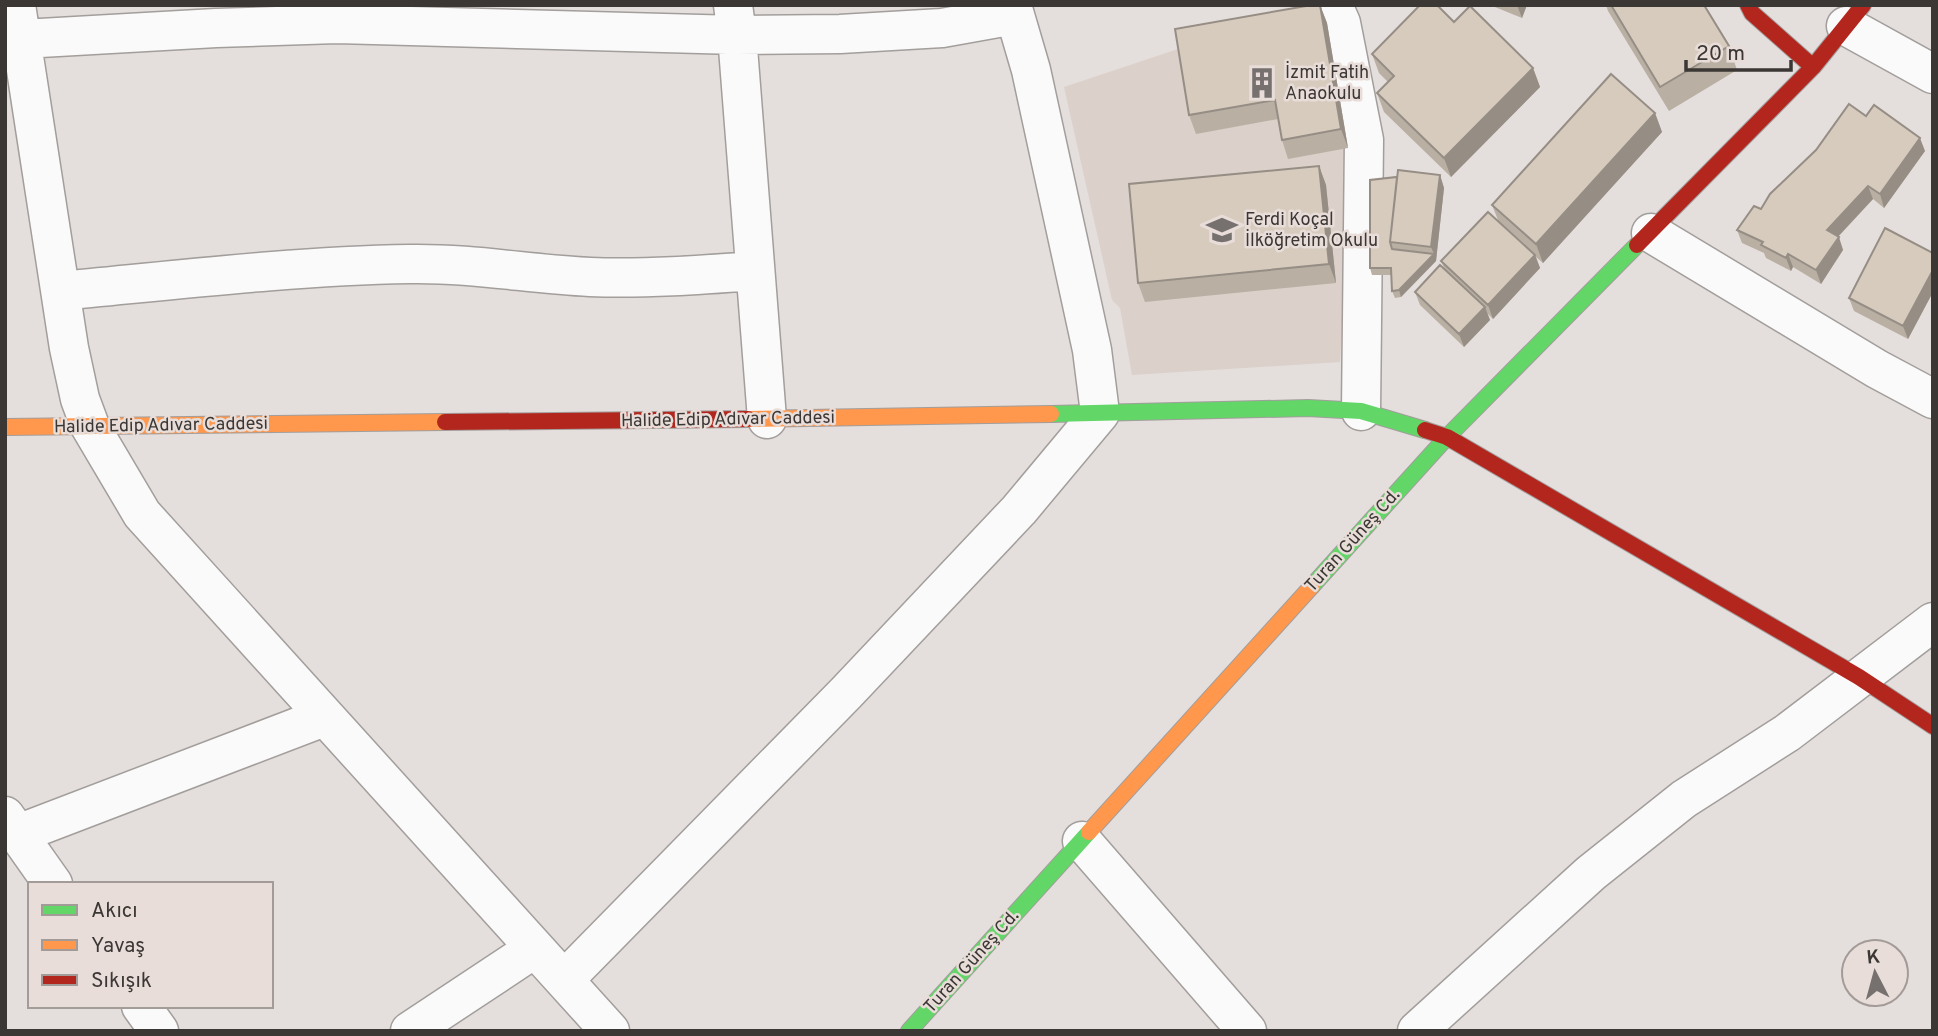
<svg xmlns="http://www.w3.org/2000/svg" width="1938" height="1036" viewBox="0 0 1938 1036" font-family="Overpass,sans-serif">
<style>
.built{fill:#dbd0ca}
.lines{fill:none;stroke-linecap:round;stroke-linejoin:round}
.street-casing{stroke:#a29e9c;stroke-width:41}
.fast-casing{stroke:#a29e9c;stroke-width:18}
.slow-casing{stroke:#a29e9c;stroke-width:18}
.jam-casing{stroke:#a29e9c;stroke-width:18}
.street{stroke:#fbfafa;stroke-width:38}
.fast{stroke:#63d668;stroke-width:16}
.slow{stroke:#ff974d;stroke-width:16}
.jam{stroke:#b3261e;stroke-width:16}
.wall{fill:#b9afa3}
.shaded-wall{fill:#968e85}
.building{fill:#d7cbbe;stroke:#968e85;stroke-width:2}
.labels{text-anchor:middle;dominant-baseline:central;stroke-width:5;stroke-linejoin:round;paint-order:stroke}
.poi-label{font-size:18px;fill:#3b3735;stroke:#e8ddd8;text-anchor:start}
.street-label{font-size:18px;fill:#3b3735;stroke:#e8ddd8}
</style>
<rect width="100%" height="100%" fill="#e4dedc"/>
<!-- built -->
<path class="built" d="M1327,23L1351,161L1340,362L1132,375L1120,308L1112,300L1064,87L1181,48Z"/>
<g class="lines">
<defs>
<path id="street" d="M16,5L69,348L80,399L90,426L142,514L610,1031
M733,5L737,35L767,419
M1333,5L1341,23L1364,140L1361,411
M1846,26L1933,74
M5,40L216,28L337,24L737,35L840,34L942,28L1015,15
M1651,233L1877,369L1933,399
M61,291C177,280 293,266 410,264C471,263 530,274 590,277C645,279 700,275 755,271
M5,816L53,884
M18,834L324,717
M1082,841L1247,1031
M564,980L846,693L1019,510L1100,413L1092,350L1031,70L1012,5
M141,1006L159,1031
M410,1031L534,949
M1417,1031L1591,873L1684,799L1787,733L1933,622"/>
<path id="fast" d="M1051,414L1308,408L1361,411L1425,430
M1312,586L1447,437L1637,245
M909,1031L1089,832"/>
<path id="slow" d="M748,419L1051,414
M5,427L445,422
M1089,832L1312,586"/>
<path id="jam" d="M1748,5L1752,13L1813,67
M1637,245L1813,67L1863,5
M445,422L748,419
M1425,430L1447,437L1859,677L1933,726"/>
</defs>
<!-- street casing -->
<use href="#street" class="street-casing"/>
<!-- fast casing -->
<use href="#fast" class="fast-casing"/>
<!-- slow casing -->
<use href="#slow" class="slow-casing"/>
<!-- jam casing -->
<use href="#jam" class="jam-casing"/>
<!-- street -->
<use href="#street" class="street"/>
<!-- fast -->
<use href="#fast" class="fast"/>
<!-- slow -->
<use href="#slow" class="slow"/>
<!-- jam -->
<use href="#jam" class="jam"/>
</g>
<!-- wall -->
<path class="wall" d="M1320,5L1327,23L1348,148L1288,159L1282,140L1278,119L1196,134L1189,115Z
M1490,5H1527L1522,18Z
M1606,5H1704L1729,46L1737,70L1669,111L1608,11Z
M1454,22L1533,68L1540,87L1451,177L1384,112L1377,93L1388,82L1379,73L1372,54Z
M1655,113L1662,132L1543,263L1536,257L1540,268L1493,319L1487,313L1490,320L1464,347L1420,305L1415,292L1444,268L1441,261L1498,220L1492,205Z
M1866,116L1925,151L1884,208L1873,199L1838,237L1843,250L1821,284L1793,267L1791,271L1766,258L1764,253L1742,243L1737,230L1761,209L1816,150Z
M1319,166L1326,185L1336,283L1145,302L1138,283Z
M1440,175L1444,188L1436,261L1401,297L1395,298L1392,291L1391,275H1372L1370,268Z
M1933,253V292L1908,339L1854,311L1849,298Z"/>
<!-- shaded-wall -->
<path class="shaded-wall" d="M1320,5L1327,23L1348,148L1341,129Z
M1517,5H1527L1522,18Z
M1533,68L1540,87L1451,177L1444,158Z
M1655,113L1662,132L1543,263L1536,244Z
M1920,138L1925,151L1884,208L1880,194Z
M1319,166L1326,185L1336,283L1329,264Z
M1440,175L1444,188L1436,261L1401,297L1399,290L1434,254L1431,247Z
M1868,186L1873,199L1832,243L1827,230Z
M1839,237L1843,250L1821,284L1816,270Z
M1788,254L1793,267L1791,271L1786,258Z
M1535,255L1540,268L1493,319L1488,305Z
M1933,270V292L1908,339L1903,326Z
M1485,307L1490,320L1464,347L1459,334Z"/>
<!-- building -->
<path class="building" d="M1312,5H1320L1341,129L1282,140L1275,100L1189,115L1175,29Z
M1420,5H1437L1454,22L1470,6L1533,68L1444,158L1377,93L1394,76L1372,54Z
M1611,5H1704L1729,46L1660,87Z
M1611,74L1655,113L1536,244L1492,205Z
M1849,104L1866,116L1874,105L1920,138L1880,194L1868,186L1827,230L1839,237L1816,270L1788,254L1786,258L1761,245L1763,242L1737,230L1754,206L1761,209L1770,194L1816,150Z
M1319,166L1329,264L1138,283L1129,184Z
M1398,170L1440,175L1431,247L1390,242Z
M1397,177L1390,242L1392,249L1434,254L1399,290L1392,291L1391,268H1370V180Z
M1488,212L1535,255L1488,305L1441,261Z
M1885,228L1933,253V270L1903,326L1849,298Z
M1440,265L1485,307L1459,334L1415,292Z"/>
<!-- icons -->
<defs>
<symbol id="building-bare" viewBox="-9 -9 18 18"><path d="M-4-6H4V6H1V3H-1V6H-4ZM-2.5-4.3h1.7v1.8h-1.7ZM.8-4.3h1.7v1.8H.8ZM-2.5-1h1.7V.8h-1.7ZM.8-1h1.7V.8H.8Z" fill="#76716f" stroke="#e8ddd8" stroke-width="2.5" paint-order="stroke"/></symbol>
<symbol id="school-bare" viewBox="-9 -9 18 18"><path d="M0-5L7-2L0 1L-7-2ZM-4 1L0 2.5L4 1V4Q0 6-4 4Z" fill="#76716f" stroke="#e8ddd8" stroke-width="2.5" paint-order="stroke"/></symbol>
</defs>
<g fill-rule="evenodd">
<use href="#building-bare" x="1240" y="61" width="44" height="44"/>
<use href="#school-bare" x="1200" y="208" width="44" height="44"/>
</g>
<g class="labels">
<!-- poi labels -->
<g class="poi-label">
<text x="1285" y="73">İzmit Fatih<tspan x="1285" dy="21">Anaokulu</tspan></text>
<text x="1245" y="220">Ferdi Koçal<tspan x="1245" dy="21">İlköğretim Okulu</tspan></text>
</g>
<!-- street labels -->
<g class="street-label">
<text transform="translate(728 420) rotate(-1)">Halide Edip Adıvar Caddesi</text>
<text transform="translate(161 426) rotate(-1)">Halide Edip Adıvar Caddesi</text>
<text transform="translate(1353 541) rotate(-48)">Turan Güneş Cd.</text>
<text transform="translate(972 962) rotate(-48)">Turan Güneş Cd.</text>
</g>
</g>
<!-- border -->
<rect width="1938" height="1036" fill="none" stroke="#3b3735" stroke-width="14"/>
<!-- legend -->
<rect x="28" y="882" width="245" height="126" fill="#e8ddd8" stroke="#a39b97" stroke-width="2"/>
<rect x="42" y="905" width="35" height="10" fill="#63d668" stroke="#a39b97" stroke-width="2"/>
<text x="91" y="917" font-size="21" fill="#3b3735">Akıcı</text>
<rect x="42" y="940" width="35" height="10" fill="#ff974d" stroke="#a39b97" stroke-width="2"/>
<text x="91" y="952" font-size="21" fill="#3b3735">Yavaş</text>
<rect x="42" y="975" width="35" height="10" fill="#b3261e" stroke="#a39b97" stroke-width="2"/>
<text x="91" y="987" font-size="21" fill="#3b3735">Sıkışık</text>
<!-- north arrow -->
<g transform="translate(1875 973) rotate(354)"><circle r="33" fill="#e8ddd8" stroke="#a39b97" stroke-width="2"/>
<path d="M0-5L12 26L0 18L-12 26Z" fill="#76716f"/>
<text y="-10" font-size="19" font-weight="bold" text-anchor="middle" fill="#3b3735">K</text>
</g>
<!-- scale -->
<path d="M1686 60v10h105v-10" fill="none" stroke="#3b3735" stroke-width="3.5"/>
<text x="1696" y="60" font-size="21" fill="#3b3735" stroke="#e8ddd8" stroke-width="5" paint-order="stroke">20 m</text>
</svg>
